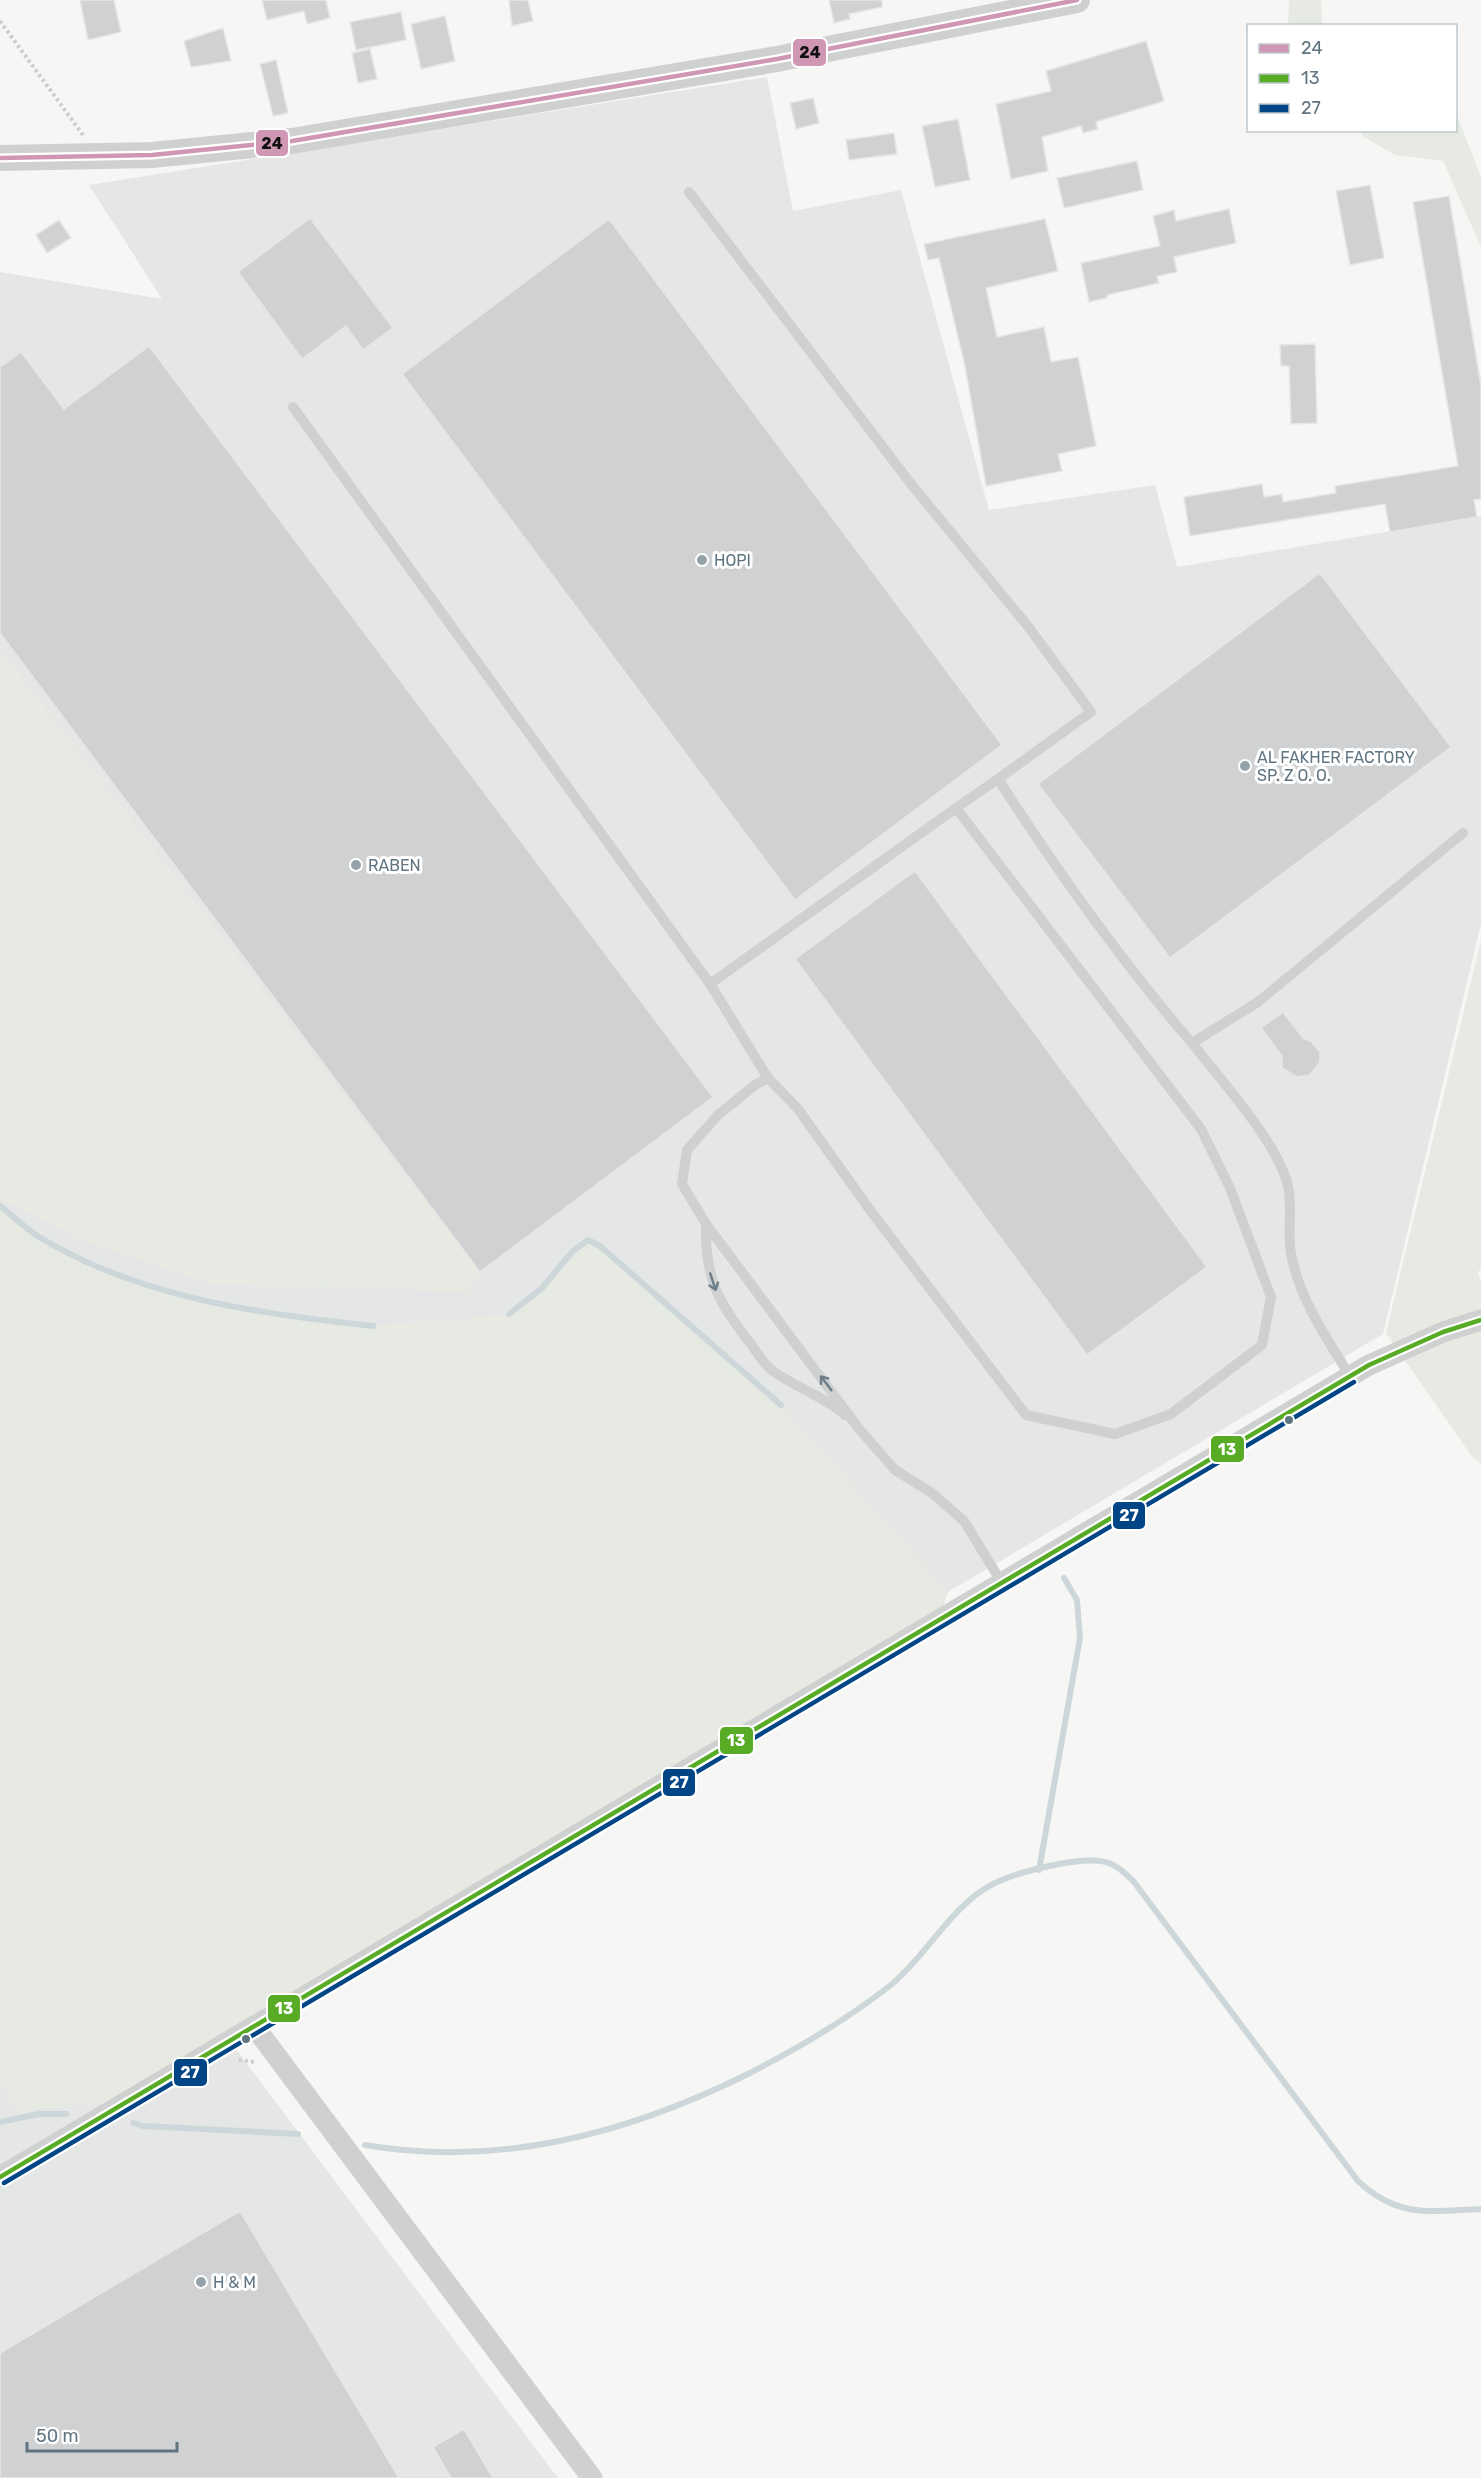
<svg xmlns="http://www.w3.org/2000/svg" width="1481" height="2478" viewBox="0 0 1481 2478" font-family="Rubik,sans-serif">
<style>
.built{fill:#e5e7e6}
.green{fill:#e6eae3}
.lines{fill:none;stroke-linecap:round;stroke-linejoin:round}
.stream{stroke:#cdd7d9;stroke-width:6}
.building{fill:#d0d1d2;stroke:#e6e6e4;stroke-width:1.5}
.path{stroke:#cccdce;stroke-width:4;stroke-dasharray:3 3;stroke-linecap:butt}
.service{stroke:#cfd0d0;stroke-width:10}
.minor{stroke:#cfd0d0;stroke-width:21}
.tertiary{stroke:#cfd0d0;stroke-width:26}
.bus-1-casing{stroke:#fff;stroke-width:9}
.bus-2-casing{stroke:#fff;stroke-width:9}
.bus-3-casing{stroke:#fff;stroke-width:9}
.bus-1{stroke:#d097b4;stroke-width:4.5}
.bus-2{stroke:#58ab25;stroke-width:4.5}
.bus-3{stroke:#004586;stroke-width:4.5}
.oneway{stroke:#6b7e8a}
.poi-dot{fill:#94a2aa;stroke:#fff;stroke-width:2}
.bus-dot{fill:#607582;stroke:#fff;stroke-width:2}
.labels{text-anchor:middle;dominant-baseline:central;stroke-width:6;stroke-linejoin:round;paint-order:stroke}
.poi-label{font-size:16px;fill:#607582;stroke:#fff;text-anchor:start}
.line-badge{stroke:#fff;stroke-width:2}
.badge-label{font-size:16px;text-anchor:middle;font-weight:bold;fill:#fff}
.pale-badge-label{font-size:16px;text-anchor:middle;font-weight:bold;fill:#111}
</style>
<rect width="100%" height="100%" fill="#f6f6f5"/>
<!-- built -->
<path class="built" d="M767,77L793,211L901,190L989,510L1155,485L1177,567L1481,516V924L1383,1334L218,2025L558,2478H0V272L162,299L89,185Z"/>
<!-- green -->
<path class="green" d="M1289,0H1321L1322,25H1288Z
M1456,113L1481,177V247L1443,161L1395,155L1362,136L1363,131L1456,130Z
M0,650L480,1272L469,1292L209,1284L78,1238L0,1198Z
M1481,940V1269L1478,1272L1481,1283V1463L1473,1458L1386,1333Z
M0,1206L39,1236L124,1279L208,1302L302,1319L373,1326L509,1314L541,1289L573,1251L588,1240L600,1246L781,1405L948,1592L939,1620L128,2101L20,2111L0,2085Z"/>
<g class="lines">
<!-- stream -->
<path class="stream" d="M0,1206C13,1216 25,1228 39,1237C140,1298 259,1314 373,1326
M509,1314L541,1289L573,1251L588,1240L600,1246L781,1405
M1039,1870L1080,1638L1077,1600L1064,1578
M0,2122L39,2114H66
M133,2123L143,2126L298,2134
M365,2145C499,2168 626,2134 746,2075C797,2049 847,2020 892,1984C927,1955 954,1902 995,1883C1018,1872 1085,1854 1109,1863C1120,1867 1127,1875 1134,1882L1358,2181C1399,2219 1430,2211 1481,2209"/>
</g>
<!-- building -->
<path class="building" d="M80,0H114L121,32L88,40Z
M262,0H326L330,18L307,24L304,11L267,20Z
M509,0H528L533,21L512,26Z
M829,0H882V7L849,14L850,19L834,23Z
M401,12L406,40L356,50L350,22Z
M445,16L455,61L421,69L411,24Z
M223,28L231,61L191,67L184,41Z
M1146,41L1164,101L1096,122L1098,129L1083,133L1081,126L1042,137L1048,171L1011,179L996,104L1051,91L1046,71Z
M370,49L377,79L358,83L352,53Z
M276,60L288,113L273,116L260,64Z
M813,98L819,123L796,129L790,103Z
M958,119L970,180L935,187L922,126Z
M894,133L897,154L849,160L846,140Z
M1137,161L1143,190L1064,208L1057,178Z
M1370,185L1384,258L1350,265L1336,191Z
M1449,196L1481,385V499L1474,500L1477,517L1390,532L1385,504L1190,536L1184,497L1262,484L1264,497L1282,494L1283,502L1336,493L1335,486L1458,466L1413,202Z
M1229,209L1236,243L1174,257L1177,272L1157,276L1159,283L1107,295V298L1089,302L1081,263L1160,246L1153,216L1174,210L1176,221Z
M310,218L393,328L363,350L346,326L302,359L238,272Z
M609,219L1002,745L795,900L402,374Z
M1045,219L1058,271L986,288L997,337L1044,327L1051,362L1078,357L1096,446L1058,454L1062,471L986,486L965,366L939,258L928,260L924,244Z
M59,220L71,238L47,253L36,235Z
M1315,344L1317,423L1291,424L1289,366H1281L1280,345Z
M149,346L713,1097L480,1272L0,633V367L21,352L64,409Z
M1320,573L1451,747L1170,958L1038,784Z
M915,871L1207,1267L1087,1355L795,959Z
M1283,1012L1304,1039L1311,1041L1320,1052V1062L1310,1075L1297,1077L1282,1068V1056L1261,1028Z
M240,2211L399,2478H0V2353Z
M464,2429L493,2478H451L433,2447Z"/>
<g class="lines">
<!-- path -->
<path class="path" d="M0,21L83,135
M239,2060L255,2062"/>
<!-- service -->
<path class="service" d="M689,192L911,484L1027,625L1091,712L998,779C1057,871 1120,960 1192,1043
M293,407L710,984
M998,779L956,808L1201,1129L1230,1188L1271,1297L1262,1345L1171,1414L1115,1434L1026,1415L870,1210L798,1109L768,1078L755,1085L718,1115L687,1150L682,1184L706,1224L860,1430L895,1470L932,1493L964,1521L1002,1583
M768,1078L710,984L956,808
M706,1224C705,1279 717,1300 750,1343C757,1352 764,1365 773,1371C796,1388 824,1396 845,1415
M1350,1376C1327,1339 1299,1298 1291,1254C1287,1232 1293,1208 1288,1186C1279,1144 1219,1078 1192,1043L1258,1002L1463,833"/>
<!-- minor -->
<path class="minor" d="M254,2026L592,2478
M0,2177L1369,1365L1443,1332L1481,1320"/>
<!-- tertiary -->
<path class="tertiary" d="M0,158L152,155L292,141L777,59L1077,0"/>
<defs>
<path id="bus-1" d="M0,158L152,155L292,141L777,59L1077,0"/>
<path id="bus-2" d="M0,2177L1369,1365L1443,1332L1481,1320"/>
<path id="bus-3" d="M4,2183L1354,1382"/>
</defs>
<!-- bus-1 casing -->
<use href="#bus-1" class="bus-1-casing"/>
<!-- bus-2 casing -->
<use href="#bus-2" class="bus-2-casing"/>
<!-- bus-3 casing -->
<use href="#bus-3" class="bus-3-casing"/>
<!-- bus-1 -->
<use href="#bus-1" class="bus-1"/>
<!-- bus-2 -->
<use href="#bus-2" class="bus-2"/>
<!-- bus-3 -->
<use href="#bus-3" class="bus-3"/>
</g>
<!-- one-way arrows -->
<defs><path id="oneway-shaft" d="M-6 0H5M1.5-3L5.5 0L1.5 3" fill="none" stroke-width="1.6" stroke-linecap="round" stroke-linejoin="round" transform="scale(1.5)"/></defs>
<g class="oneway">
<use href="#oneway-shaft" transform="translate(713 1282) rotate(72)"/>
<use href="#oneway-shaft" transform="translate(826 1383) rotate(-127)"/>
</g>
<!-- markers -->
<g class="poi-dot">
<circle cx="702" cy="560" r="6"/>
<circle cx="1245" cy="766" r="6"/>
<circle cx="356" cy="865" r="6"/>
<circle cx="201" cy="2282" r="6"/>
</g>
<g class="bus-dot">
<circle cx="1289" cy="1420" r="5"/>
<circle cx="246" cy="2039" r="5"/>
</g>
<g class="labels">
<!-- poi labels -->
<g class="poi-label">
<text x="714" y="560">HOPI</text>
<text x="1257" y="757">AL FAKHER FACTORY<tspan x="1257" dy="18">SP. Z O. O.</tspan></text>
<text x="368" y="865">RABEN</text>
<text x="213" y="2282">H &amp; M</text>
</g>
</g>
<g class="line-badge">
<rect x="792" y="38" width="35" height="29" rx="6" fill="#d097b4"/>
<rect x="255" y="129" width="34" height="28" rx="6" fill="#d097b4"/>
<rect x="1210" y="1435" width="35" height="28" rx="6" fill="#58ab25"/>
<rect x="1112" y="1501" width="34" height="29" rx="6" fill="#004586"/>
<rect x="719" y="1726" width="35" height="29" rx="6" fill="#58ab25"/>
<rect x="662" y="1768" width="34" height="29" rx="6" fill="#004586"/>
<rect x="267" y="1994" width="34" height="29" rx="6" fill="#58ab25"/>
<rect x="173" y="2058" width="35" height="29" rx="6" fill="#004586"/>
</g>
<g class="badge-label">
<text x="1227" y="1455">13</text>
<text x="1129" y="1521">27</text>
<text x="736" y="1746">13</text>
<text x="679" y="1788">27</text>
<text x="284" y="2014">13</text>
<text x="190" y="2078">27</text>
</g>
<g class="pale-badge-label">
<text x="810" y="58">24</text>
<text x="272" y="149">24</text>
</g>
<!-- legend -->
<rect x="1247" y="24" width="210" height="108" fill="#ffffff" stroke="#bfc8cd" stroke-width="1.5"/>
<rect x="1259" y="44" width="30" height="9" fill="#d097b4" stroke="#bfc8cd" stroke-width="1.5"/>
<text x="1301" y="54" font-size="18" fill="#607582">24</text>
<rect x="1259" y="74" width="30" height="9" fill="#58ab25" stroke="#bfc8cd" stroke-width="1.5"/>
<text x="1301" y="84" font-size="18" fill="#607582">13</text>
<rect x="1259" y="104" width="30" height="9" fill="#004586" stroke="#bfc8cd" stroke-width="1.5"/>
<text x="1301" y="114" font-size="18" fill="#607582">27</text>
<!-- scale -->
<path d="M27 2442v9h150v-9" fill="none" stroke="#607582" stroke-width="3"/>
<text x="36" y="2442" font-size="18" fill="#607582" stroke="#ffffff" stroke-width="4.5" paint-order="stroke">50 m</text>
</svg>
